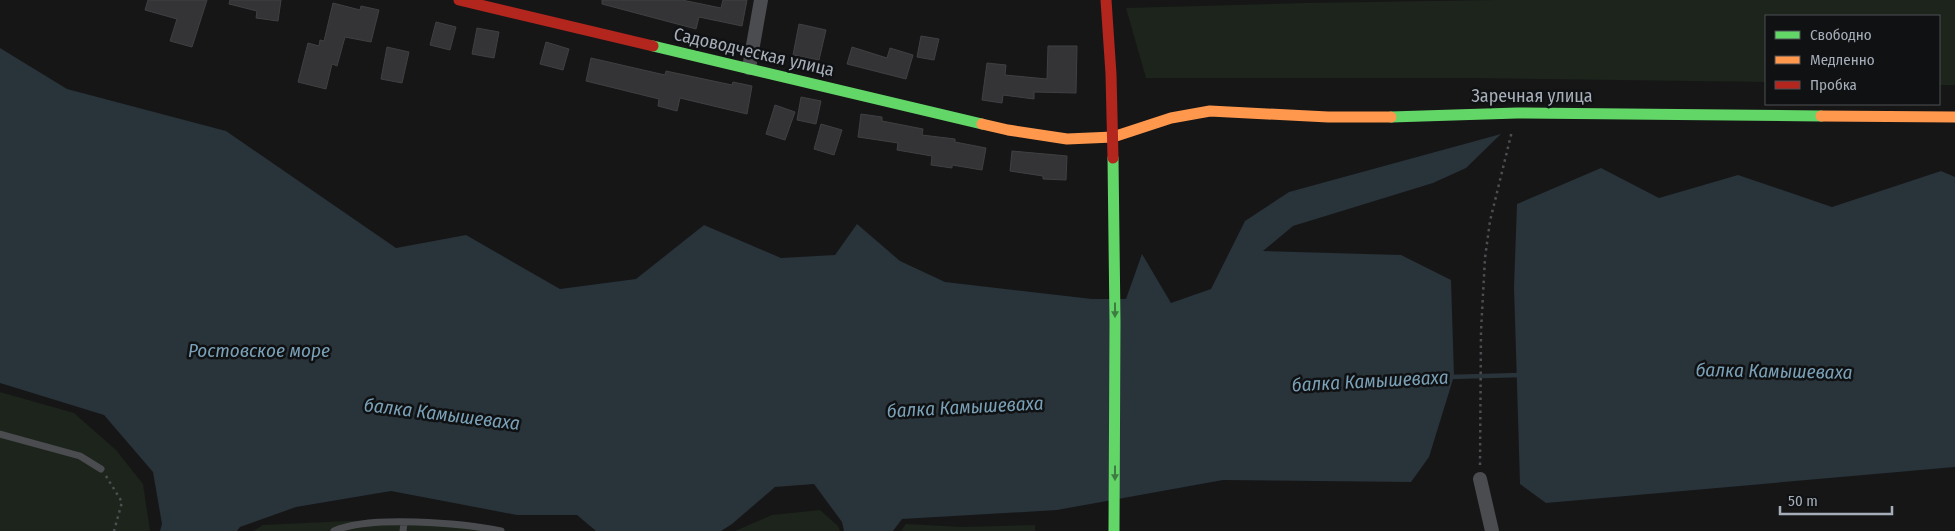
<svg xmlns="http://www.w3.org/2000/svg" width="1955" height="531" viewBox="0 0 1955 531" font-family="'Fira Sans Condensed',sans-serif">
<style>
.green{fill:#1c241c}
.water{fill:#28333a}
.lines{fill:none;stroke-linecap:round;stroke-linejoin:round}
.stream{stroke:#28333a;stroke-width:4.5}
.building{fill:#343436;stroke:#3f4043}
.path{stroke:#4c4e51;stroke-width:2.5;stroke-dasharray:2.5 4;stroke-linecap:butt}
.lane{stroke:#4a4c50;stroke-width:7}
.street{stroke:#4a4c50;stroke-width:14}
.fast{stroke:#63d668;stroke-width:11}
.slow{stroke:#ff974d;stroke-width:11}
.jam{stroke:#b3261e;stroke-width:11}
.oneway{fill:#3e7d42}
.labels{text-anchor:middle;dominant-baseline:central;stroke-width:5;stroke-linejoin:round;paint-order:stroke}
.street-label{font-size:18px;fill:#a6aeb9;stroke:#101113}
.water-label{font-size:19px;font-style:italic;fill:#7aa1b7;stroke:#101113}
</style>
<rect width="100%" height="100%" fill="#161617"/>
<!-- green -->
<path class="green" d="M1494,0H1955V85H1939V16H1766V82L1470,78H1146L1126,8L1306,3Z
M0,392L74,413L116,450L143,484L150,531H0Z
M820,510L838,526L840,531H735L772,515Z
M423,519L497,531H253L263,525L347,521Z
M906,524L963,527L1035,525V531H901Z"/>
<!-- water -->
<path class="water" d="M0,48L67,89L226,131L396,248L466,235L560,289L636,279L704,225L781,258L835,255L857,224L900,261L945,282L1092,299H1126L1142,254L1171,303L1211,289L1245,221L1289,192L1501,134L1466,168L1433,183L1293,226L1263,251L1401,255L1451,280L1454,376L1429,457L1411,482L1223,480L1057,510L902,519L893,531H844L842,522L814,484L775,487L732,524L721,531H596L577,515H517L391,491L296,507L240,527L237,531H160L162,524L153,472L104,415L0,383Z
M1601,168L1659,198L1738,175L1832,207L1941,171L1955,177V467L1546,503L1520,484L1514,287L1517,204Z"/>
<g class="lines">
<!-- stream -->
<path class="stream" d="M1449,377L1521,375"/>
</g>
<!-- building -->
<path class="building" d="M148,0H207L192,47L170,41L177,19L145,10Z
M230,0H281L278,21L256,18L257,11L229,4Z
M602,0H682L721,8L723,0H747L742,26L699,17L696,29L602,4Z
M333,3L360,10L361,6L379,10L371,42L345,37L337,66L332,64L326,89L298,82L308,43L319,46L320,40L324,41Z
M436,22L456,27L450,50L430,45Z
M799,24L826,30L819,60L793,55Z
M477,28L499,32L494,58L472,54Z
M921,36L939,39L934,60L917,57Z
M546,42L569,49L563,70L540,64Z
M1048,46H1077L1076,93L1034,92V99L1003,95L1002,103L982,100L987,63L1006,65L1005,75L1047,79Z
M387,47L409,52L402,83L381,79Z
M852,47L887,58L890,48L913,55L906,79L847,64Z
M591,58L665,75L666,71L732,85L733,82L752,86L747,114L680,98L677,111L658,106L659,99L586,81Z
M801,97L821,101L816,124L797,120Z
M775,105L795,112L785,140L766,134Z
M861,114L882,117V121L923,129L922,135L955,139V142L986,148L982,170L952,165V168L931,165L932,156L897,150L898,143L858,137Z
M821,124L842,130L834,155L814,149Z
M1012,151L1067,156L1066,180L1043,179V176L1010,171Z"/>
<g class="lines">
<!-- path -->
<path class="path" d="M1480,465L1481,331L1485,258L1490,221L1512,131
M106,476L122,502L114,531"/>
<!-- lane -->
<path class="lane" d="M0,434L80,456L101,469
M334,531C368,515 463,523 501,531
M403,531L404,523"/>
<!-- street -->
<path class="street" d="M749,68L761,0
M1480,479L1492,531"/>
<!-- fast -->
<path class="fast" d="M653,46L982,124
M1391,117L1517,113L1821,116
M1113,158L1115,322L1114,531"/>
<!-- slow -->
<path class="slow" d="M1821,116L1955,117
M982,124L1008,130L1067,139L1113,137L1171,118L1210,111L1328,117H1391"/>
<!-- jam -->
<path class="jam" d="M459,0L653,46
M1106,0L1111,74L1113,158"/>
</g>
<!-- one-way arrows -->
<defs><path id="oneway-solid" d="M-6-.8H1V-3.2L6.5 0L1 3.2V.8H-6Z" transform="scale(1.25)"/></defs>
<g class="oneway">
<use href="#oneway-solid" transform="translate(1115 310) rotate(90)"/>
<use href="#oneway-solid" transform="translate(1115 473) rotate(90)"/>
</g>
<g class="labels">
<!-- street labels -->
<g class="street-label">
<text transform="translate(754 52) rotate(13)">Садоводческая улица</text>
<text x="1532" y="96">Заречная улица</text>
</g>
<!-- water labels -->
<g class="water-label">
<text x="259" y="350">Ростовское море</text>
<text transform="translate(1774 371) rotate(1)">балка Камышеваха</text>
<text transform="translate(1370 381) rotate(-3)">балка Камышеваха</text>
<text transform="translate(965 407) rotate(-3)">балка Камышеваха</text>
<text transform="translate(442 414) rotate(7)">балка Камышеваха</text>
</g>
</g>
<!-- legend -->
<rect x="1765" y="15" width="175" height="90" fill="#101113" stroke="#4c5055"/>
<rect x="1775" y="31" width="25" height="8" fill="#63d668" stroke="#4c5055"/>
<text x="1810" y="40" font-size="15" fill="#a6aeb9">Свободно</text>
<rect x="1775" y="56" width="25" height="8" fill="#ff974d" stroke="#4c5055"/>
<text x="1810" y="65" font-size="15" fill="#a6aeb9">Медленно</text>
<rect x="1775" y="81" width="25" height="8" fill="#b3261e" stroke="#4c5055"/>
<text x="1810" y="90" font-size="15" fill="#a6aeb9">Пробка</text>
<!-- scale -->
<path d="M1780 506v8h112v-8" fill="none" stroke="#a6aeb9" stroke-width="2.5"/>
<text x="1788" y="506" font-size="15" fill="#a6aeb9" stroke="#101113" stroke-width="4" paint-order="stroke">50 m</text>
</svg>
